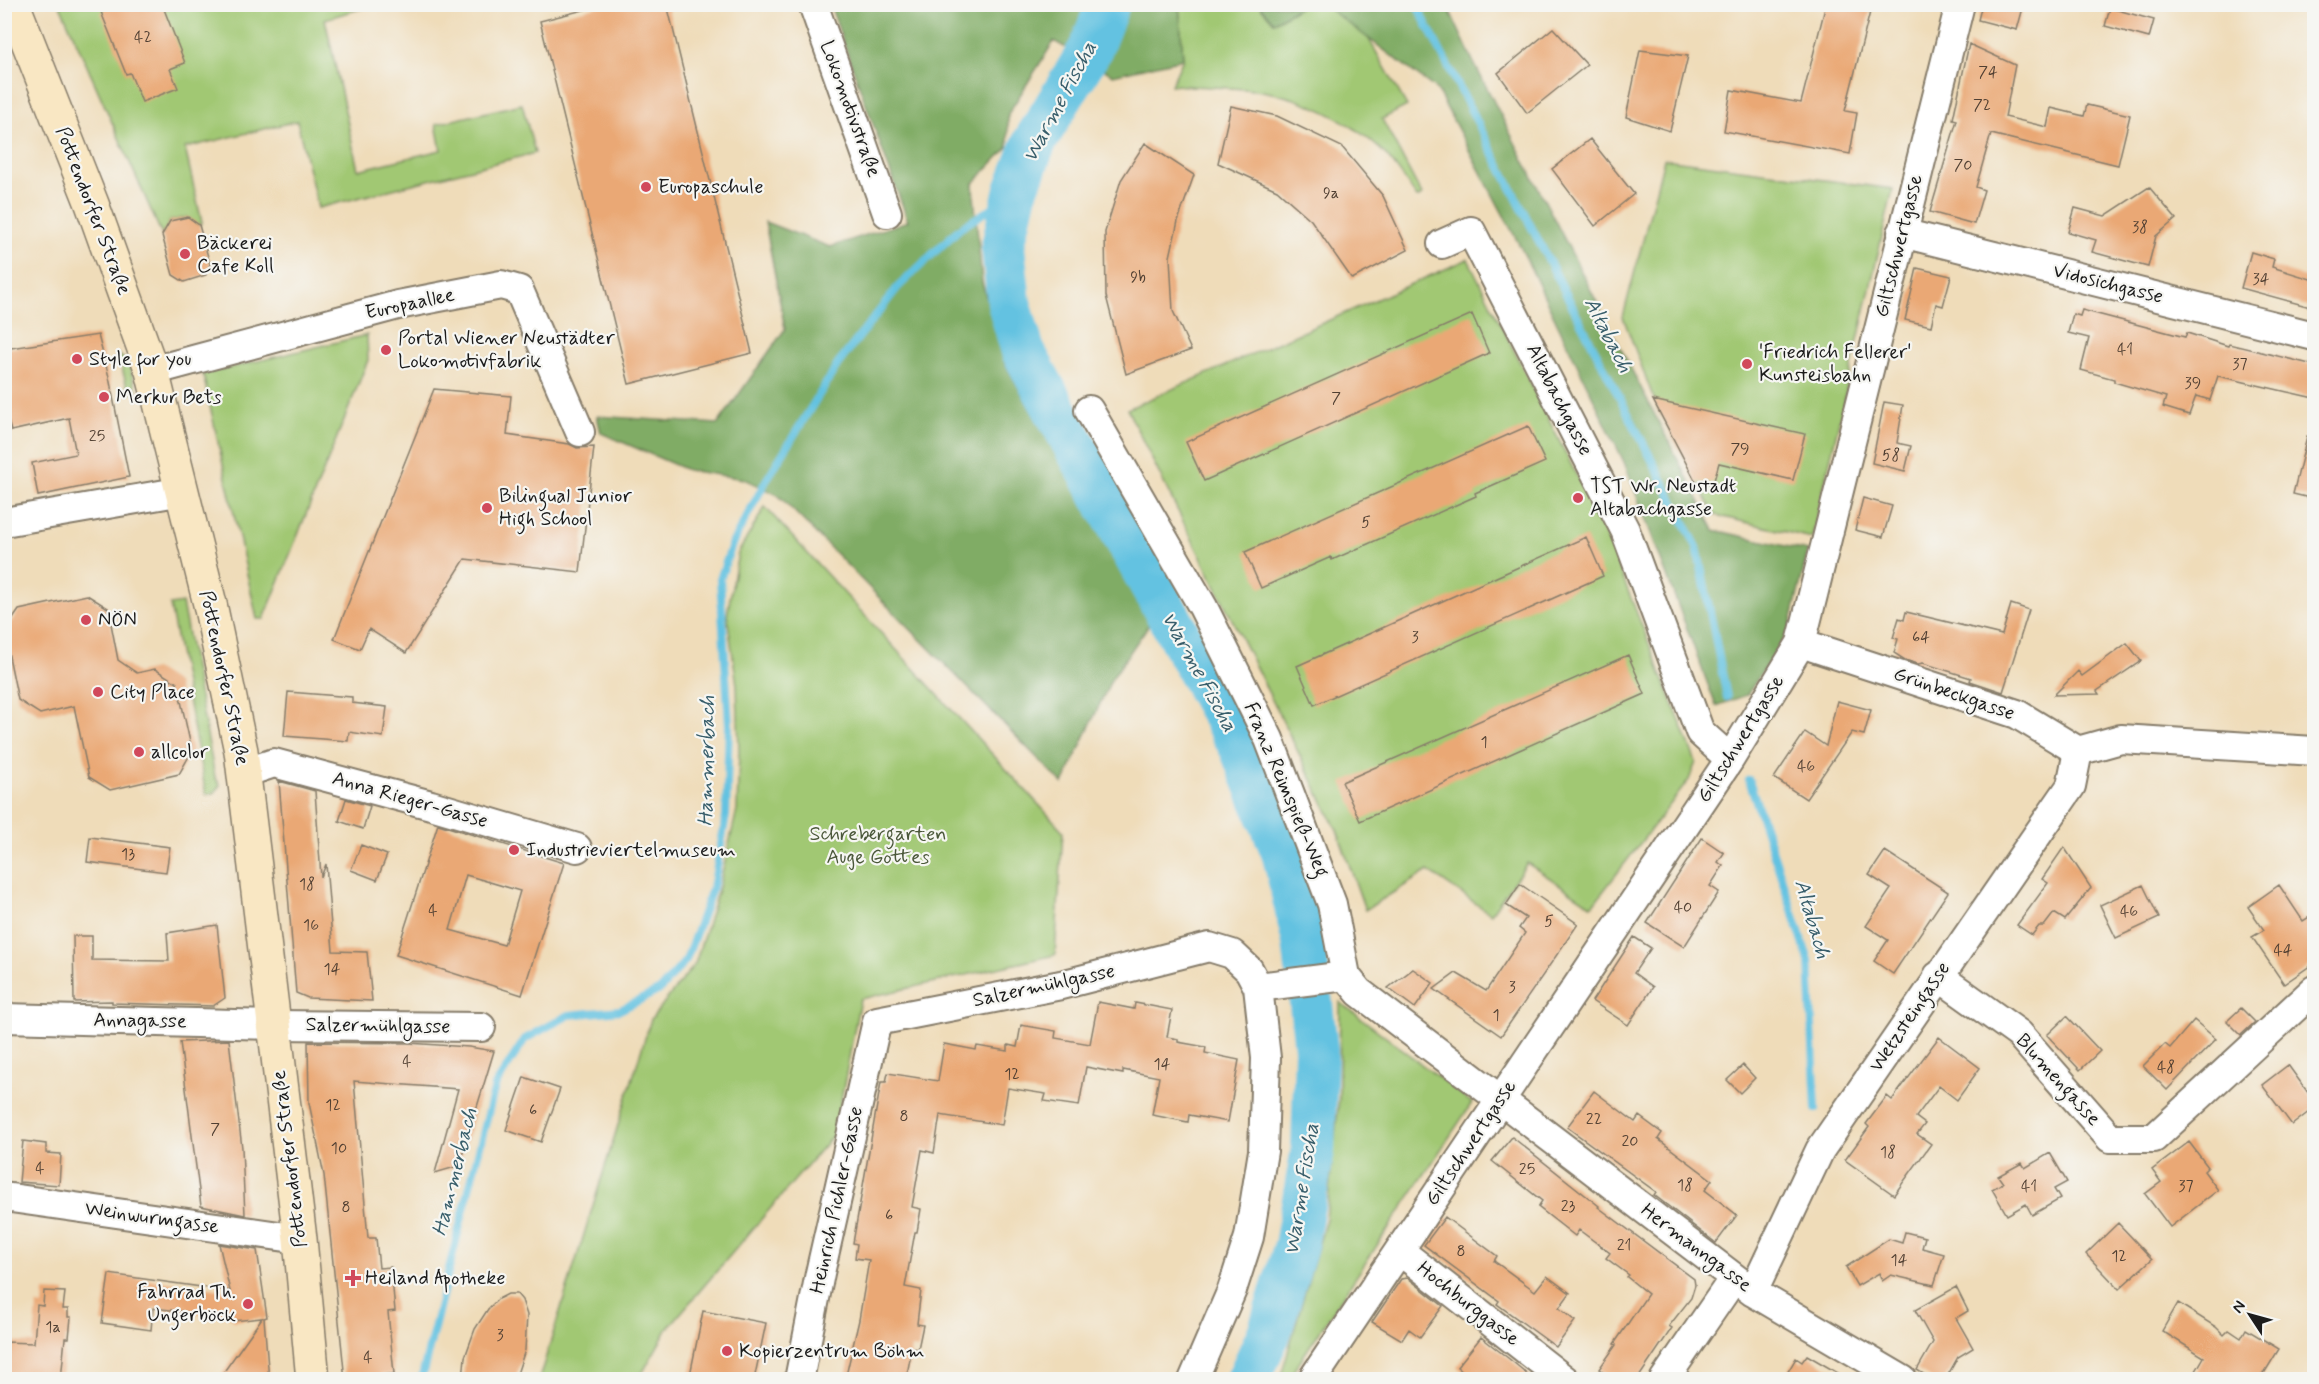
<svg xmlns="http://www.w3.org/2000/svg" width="2319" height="1384" viewBox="0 0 2319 1384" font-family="Mynerve,sans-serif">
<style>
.green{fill:#a1c873;stroke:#5e7248;stroke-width:1.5}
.forest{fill:#80ac65;stroke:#4e6440;stroke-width:1.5}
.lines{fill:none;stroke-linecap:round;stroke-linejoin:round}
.stream{stroke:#63c2e1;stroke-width:8}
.river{stroke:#63c2e1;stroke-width:44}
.building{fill:#eaa874;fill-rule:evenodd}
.minor-casing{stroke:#867c6a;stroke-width:32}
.secondary-casing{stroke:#867c6a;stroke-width:36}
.minor{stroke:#fff;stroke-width:28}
.secondary{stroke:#f9e7c3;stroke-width:33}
.poi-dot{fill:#d1495b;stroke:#f6f6f2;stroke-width:2}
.labels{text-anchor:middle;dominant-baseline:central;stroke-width:4.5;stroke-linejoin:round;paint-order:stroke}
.number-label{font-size:16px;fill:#503f32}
.street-label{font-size:20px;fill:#1c1c1c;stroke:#f6f6f2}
.poi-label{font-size:20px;fill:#1c1c1c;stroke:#f6f6f2;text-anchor:start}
.park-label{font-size:20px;fill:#4b583a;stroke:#f6f6f2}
.water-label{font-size:21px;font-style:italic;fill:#385e6b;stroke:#f6f6f2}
</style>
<rect width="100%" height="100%" fill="#f6f6f2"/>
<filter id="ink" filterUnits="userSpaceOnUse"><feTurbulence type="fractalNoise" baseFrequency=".0167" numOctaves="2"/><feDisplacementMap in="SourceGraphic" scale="12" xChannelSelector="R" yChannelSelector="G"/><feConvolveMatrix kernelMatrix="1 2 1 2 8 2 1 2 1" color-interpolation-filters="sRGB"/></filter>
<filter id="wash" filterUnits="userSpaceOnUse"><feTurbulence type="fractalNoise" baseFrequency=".008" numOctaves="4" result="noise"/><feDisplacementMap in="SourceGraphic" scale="24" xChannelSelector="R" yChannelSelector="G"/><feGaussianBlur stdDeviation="1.35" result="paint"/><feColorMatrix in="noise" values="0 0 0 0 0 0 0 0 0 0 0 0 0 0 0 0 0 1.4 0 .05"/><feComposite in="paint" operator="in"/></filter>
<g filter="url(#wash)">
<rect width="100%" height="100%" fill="#efdcb9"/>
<!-- green -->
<path class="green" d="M60,5H373L325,19L358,170L441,150L436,124L522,104L535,153L318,208L297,121L185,148L202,223L199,225L187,217L170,221L162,235Z
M1179,5H1259L1274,22L1303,5H1324L1367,36L1407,106L1382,119L1422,195L1417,198C1406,181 1395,164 1381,150C1350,120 1304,98 1262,91C1233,87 1201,87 1171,85L1183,59Z
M1664,159L1893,189L1812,538L1715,515L1658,410L1623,317Z
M1468,259L1604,530L1696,762L1689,780L1592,906L1527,863L1491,914L1428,871L1365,910L1337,830L1127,409Z
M367,335L368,360L264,619H257L203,374Z
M118,355L128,361L137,391L135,393H129Z
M765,507L1063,831L1055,955L860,999L835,1133L668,1328L639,1379H539L651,1019L695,964L719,887L737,810L739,752L737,685L727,615L738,553Z
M182,603L215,777L220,785L215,793L206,794L170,605Z
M1340,1002L1472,1103L1288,1379H1280L1326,1219L1339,1098Z"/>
<!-- forest -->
<path class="forest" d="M830,5H1179L1183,59L1113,75L1054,41L1008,114V147L973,184L982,282L1005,363L1150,623L1111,680L1063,784L778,495L744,479L687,470L601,433L597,416L718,424L785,329L765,222L830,247L908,221Z
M1259,5H1303L1274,22Z
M1324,5H1447L1473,61L1714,530L1808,551L1789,631L1747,695L1716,706L1624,462L1521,248L1437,90Z"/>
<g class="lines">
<!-- stream -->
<path class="stream" d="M1416,4L1697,547L1727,697
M1749,780L1809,961L1816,1109
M421,1380L495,1086L525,1039L569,1015L620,1010L660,990L686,960L714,883L726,816L729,725L720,579L733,542L767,479L838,364L898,287L959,229L1015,193"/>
<!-- river -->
<path class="river" d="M1108,4L1090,50L1035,141L1015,193L1003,246L1009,303L1023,351L1241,748L1284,855L1304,942L1316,1049L1313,1149L1296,1245L1269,1333L1248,1380"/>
</g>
<g id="blocks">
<!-- building -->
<path class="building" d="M102,4H162L185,63L170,69L178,88L142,102L130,73L126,74L101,12L105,11Z
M607,4H667L752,353L629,384L540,21Z
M1826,4H1872L1845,111L1857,113L1850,154L1724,131L1731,90L1801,103Z
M1982,4H2024L2017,30L1978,20Z
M2110,8L2154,20L2149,38L2105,26Z
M1553,28L1587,65L1527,113L1498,73Z
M1969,44L2015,65L2005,117L2047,127L2051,108L2084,116L2087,105L2130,115L2118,165L1991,134L1976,187L1984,190L1974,224L1930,212L1957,120L1953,119Z
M1640,50L1688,56L1670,131L1626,117Z
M1231,106L1277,116L1342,147L1383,196L1408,250L1352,279L1311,220L1277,190L1218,163Z
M1590,139L1634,194L1595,226L1552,169Z
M1145,143L1194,175L1178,221L1170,257L1173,311L1191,350L1126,374L1106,296L1105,232L1121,180Z
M2149,187L2176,219L2156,236L2148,267L2092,252L2096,240L2068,232L2075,208L2105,216Z
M188,217L199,225L210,264L206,275L184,282L173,275L162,235L170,221Z
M2251,252L2274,259L2272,267L2314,280V308L2241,288Z
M1917,268L1951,276L1943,306L1936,304L1931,326L1905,320Z
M2082,310L2185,337L2187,333L2228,346L2229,344L2314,365V398L2218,376L2210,400L2196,396L2189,415L2163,407L2166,397L2114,382V379L2081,370L2089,338L2068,333L2073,314L2080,316Z
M1472,314L1489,353L1204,481L1186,442Z
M98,335L109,377L129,477L38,496L32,463L76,454L69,418L11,431L4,407V349Z
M434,389L511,396L507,435L569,444L577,448L594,447L580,572L465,559L406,653L369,629L360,649L334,639Z
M1653,400L1805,434L1793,480L1719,463L1713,484L1696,482Z
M1884,402L1903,405L1897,443L1911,446L1905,471L1872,463Z
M1528,426L1545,462L1475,493L1476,496L1332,560L1331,557L1261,588L1245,552Z
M2307,437L2314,438V499L2293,494Z
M1863,498L1892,506L1883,537L1855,530Z
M1586,537L1603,576L1314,705L1297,666Z
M87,595L108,608L118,660L137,673L155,669L177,683L192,751L179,774L110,790L89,777L74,706L40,714L18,700L4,632L19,610Z
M2011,604L2029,610L2003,692L1970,681L1971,678L1923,663L1918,664L1905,660L1894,653L1898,639L1893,638L1899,618L1904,620L1906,612L2002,635Z
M2127,643L2141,661L2097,691L2099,694L2054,695L2078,671L2082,676Z
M1628,655L1645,694L1360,821L1342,782Z
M288,692L352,697V703L387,707L383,737L349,732L348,741L284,736Z
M1837,701L1871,710L1864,735L1852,732L1806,799L1774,778L1805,732L1826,746Z
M279,781L315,791L321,877L326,864L333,951L367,952L372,1001L308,998L296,993Z
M346,799L370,806L363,829L339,821Z
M438,824L564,863L522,995L396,955ZM466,875L520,891L504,945L450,930Z
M90,837L170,847L166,872L87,862Z
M1702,838L1724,853L1718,862L1723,866L1710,886L1719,892L1684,947L1647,923Z
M361,845L387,855L377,880L351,870Z
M2064,847L2091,888L2065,920L2054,913L2044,926H2039L2032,935L2017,925L2048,883L2042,879Z
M1885,851L1948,892L1893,974L1874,961L1888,940L1866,926L1891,889L1869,875Z
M1520,884L1578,924L1501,1036L1434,989L1456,973L1486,991L1525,933L1519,928L1526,918L1506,905Z
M2143,885L2159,918L2116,938L2100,905Z
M2279,885L2303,921L2314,914V963L2284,984L2252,937L2264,930L2248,907Z
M217,925L225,998L213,1006L112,1003V1001L74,1002L73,936H92V960L169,961L167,933Z
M1634,937L1651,948L1634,973L1653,987L1628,1025L1592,1001Z
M1413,969L1433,983L1415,1008L1388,988Z
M1098,1002L1134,1009L1135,1003L1172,1010L1167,1037L1178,1039V1042L1206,1047L1205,1053L1239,1060L1228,1122L1189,1115L1188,1122L1152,1115L1159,1077L1123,1070V1074L1086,1067L1079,1106L1044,1101L1046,1094L1008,1088L1002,1125L940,1115L934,1153L922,1150L912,1207L921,1209L917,1232H915L905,1287L921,1290L917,1324L923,1325L918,1349L912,1348L906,1380L875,1376L874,1380H845L859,1320L869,1260L855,1258L857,1244L853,1243L881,1082H886L888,1073L938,1081L944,1044L976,1050L977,1046L1008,1051V1045L1017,1047L1021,1025L1056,1031L1055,1038L1090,1044Z
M2241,1008L2255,1022L2241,1035L2227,1021Z
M2067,1016L2100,1051L2080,1070L2047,1035Z
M2194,1020L2216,1039L2167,1090L2143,1066L2165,1044L2170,1048Z
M1939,1037L1980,1068L1957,1100L1939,1086L1916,1117L1925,1124L1917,1134L1931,1144L1894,1195L1845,1160L1869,1127L1866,1124L1887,1096L1892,1100Z
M229,1040L242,1148L245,1215L201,1206L180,1042Z
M308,1042L408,1043L469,1047L494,1051L459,1166L435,1173L458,1089L354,1081L368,1238H376L379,1268L391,1267L395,1311L388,1312L394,1374L380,1375L381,1380H345L324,1175L309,1103Z
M1743,1065L1755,1078L1740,1093L1727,1080Z
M2288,1065L2314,1101V1108L2292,1125L2262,1085Z
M524,1077L560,1089L541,1142L506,1130Z
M1594,1091L1635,1122L1639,1116L1662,1133L1658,1139L1712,1180L1705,1190L1737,1215L1716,1243L1654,1195L1656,1192L1567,1127Z
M1512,1137L1599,1206L1598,1207L1694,1279L1695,1285L1691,1298L1669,1326L1672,1328L1637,1380H1613L1599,1369L1616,1345L1614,1344L1648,1294L1627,1277L1629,1275L1606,1258L1610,1253L1579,1230L1575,1236L1538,1207L1542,1201L1492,1161Z
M23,1141L46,1144V1153L61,1154L59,1185L19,1182Z
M2189,1142L2208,1167L2204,1171L2218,1190L2170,1227L2145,1194L2161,1182L2152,1170Z
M2050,1153L2067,1182L2054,1189L2060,1199L2032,1215L2026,1204L2007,1215L1992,1189L2003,1183L1998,1176L2022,1163L2025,1168Z
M1445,1217L1497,1256L1494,1261L1535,1291L1547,1276L1570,1293L1559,1308L1575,1321L1556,1347L1497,1304L1499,1301L1424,1245Z
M2118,1223L2152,1259L2119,1289L2086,1254Z
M1905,1232L1925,1237L1922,1248L1944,1254L1934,1285L1891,1275L1882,1281L1879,1273L1857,1286L1846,1267L1889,1239L1902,1243Z
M219,1244L257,1250L267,1317L264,1318L269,1380H218L262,1318L233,1321L232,1317L153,1308L151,1330L102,1323L109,1274L230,1291Z
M1408,1278L1443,1306L1420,1337L1409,1329L1402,1340L1372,1322L1401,1279Z
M1956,1287L1968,1311L1956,1318L1973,1348L1958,1357L1945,1380H1933L1917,1370L1933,1342L1915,1310Z
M44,1291L65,1292L63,1309H68V1317H71L69,1338H65L61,1380H31L4,1375V1342L34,1343L37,1305L43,1306Z
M508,1294H517L522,1300L527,1315L525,1350L518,1371L513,1380H463L465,1357L475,1329L488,1309L498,1299Z
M2178,1303L2216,1327L2224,1335L2229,1330L2241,1338L2246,1329L2279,1349L2260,1380H2210L2196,1371L2204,1357L2162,1331Z
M703,1311L766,1323L754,1380H689Z
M1481,1337L1508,1358L1535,1380H1473L1457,1367Z
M1807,1355L1850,1380H1783L1796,1358L1802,1362Z"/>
</g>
</g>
<g filter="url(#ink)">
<use href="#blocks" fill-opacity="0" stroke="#867c6a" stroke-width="1.5"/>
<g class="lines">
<defs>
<path id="minor" d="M813,4L887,213
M1902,233L2314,336
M1442,244L1471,231L1625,530L1700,732L1730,759
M152,371L398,305L501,285L519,290L580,432
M1089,410L1203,607L1269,739L1332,904L1346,976L1359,992L1753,1292L1903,1380
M4,522L183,491
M1801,643L2017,714L2078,751L2121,739L2314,751
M244,773L274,763L431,805L577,848
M1938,976L2019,1034L2110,1138H2154L2314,990
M1258,987L1346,976
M4,1018L275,1025L481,1027
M4,1197L300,1239
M1400,1251L1565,1380
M1753,1292L1820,1150L2071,786L2078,751
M799,1380L820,1273L877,1021L1061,985L1209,947L1232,954L1249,970L1258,987L1266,1058L1263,1151L1249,1237L1232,1290L1193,1380
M1312,1380L1730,759L1801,643L1960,4
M1664,1380L1734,1278"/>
<path id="secondary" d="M13,4L92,204L152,371L210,604L241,751L300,1239L313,1380"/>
</defs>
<!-- minor casing -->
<use href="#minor" class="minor-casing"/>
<!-- secondary casing -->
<use href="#secondary" class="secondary-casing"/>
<!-- minor -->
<use href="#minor" class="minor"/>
<!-- secondary -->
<use href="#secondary" class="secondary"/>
</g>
</g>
<!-- markers -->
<g class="poi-dot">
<circle cx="646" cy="187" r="6"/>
<circle cx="185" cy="254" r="6"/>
<circle cx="386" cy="350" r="6"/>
<circle cx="77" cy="359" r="6"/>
<circle cx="1747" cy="364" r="6"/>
<circle cx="104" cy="397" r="6"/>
<circle cx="1578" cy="498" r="6"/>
<circle cx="487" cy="508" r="6"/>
<circle cx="86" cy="620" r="6"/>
<circle cx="98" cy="692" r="6"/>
<circle cx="139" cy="752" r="6"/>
<circle cx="514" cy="850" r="6"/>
<path d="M350 1269h6v6h6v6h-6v6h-6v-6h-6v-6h6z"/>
<circle cx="248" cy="1304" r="6"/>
<circle cx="727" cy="1351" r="6"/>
</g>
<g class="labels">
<!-- number labels -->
<g class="number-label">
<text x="143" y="37">42</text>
<text x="1988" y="72">74</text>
<text x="1982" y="105">72</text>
<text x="1963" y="165">70</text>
<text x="1331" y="193">9a</text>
<text x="2140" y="227">38</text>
<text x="1138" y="277">9b</text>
<text x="2261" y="279">34</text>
<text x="2125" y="349">41</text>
<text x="2240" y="364">37</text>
<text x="2193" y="383">39</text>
<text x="1336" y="398">7</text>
<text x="97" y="436">25</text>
<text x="1740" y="449">79</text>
<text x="1891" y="455">58</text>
<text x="1366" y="522">5</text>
<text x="1415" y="637">3</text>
<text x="1921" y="637">64</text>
<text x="1484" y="742">1</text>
<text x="1806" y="766">46</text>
<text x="128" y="854">13</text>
<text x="307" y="884">18</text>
<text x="1683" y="907">40</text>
<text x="433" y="910">4</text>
<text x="2129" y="911">46</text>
<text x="1549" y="921">5</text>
<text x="311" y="925">16</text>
<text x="2283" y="950">44</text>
<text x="332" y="969">14</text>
<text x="1512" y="987">3</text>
<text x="1496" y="1015">1</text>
<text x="407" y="1061">4</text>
<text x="1162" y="1064">14</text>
<text x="2166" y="1067">48</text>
<text x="1012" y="1074">12</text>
<text x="333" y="1105">12</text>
<text x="533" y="1110">6</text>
<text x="904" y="1116">8</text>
<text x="1594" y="1119">22</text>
<text x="215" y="1129">7</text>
<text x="1630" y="1141">20</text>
<text x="339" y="1148">10</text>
<text x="1888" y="1152">18</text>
<text x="40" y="1168">4</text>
<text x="1527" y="1169">25</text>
<text x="1685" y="1185">18</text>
<text x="2029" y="1186">41</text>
<text x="2186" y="1186">37</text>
<text x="1568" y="1206">23</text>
<text x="346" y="1207">8</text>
<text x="889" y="1215">6</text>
<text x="1624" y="1245">21</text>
<text x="1461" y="1251">8</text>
<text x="2119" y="1256">12</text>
<text x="1899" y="1260">14</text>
<text x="53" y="1327">1a</text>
<text x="500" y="1335">3</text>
<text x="368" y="1357">4</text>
</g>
<!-- street labels -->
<g class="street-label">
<text transform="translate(850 109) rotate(70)">Lokomotivstraße</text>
<text transform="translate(93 211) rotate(69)">Pottendorfer Straße</text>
<text transform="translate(1899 246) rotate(-76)">Giltschwertgasse</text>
<text transform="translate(2108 284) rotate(14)">Vidosichgasse</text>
<text transform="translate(410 304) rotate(-12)">Europaallee</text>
<text transform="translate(1559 400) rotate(63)">Altabachgasse</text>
<text transform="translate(224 678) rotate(78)">Pottendorfer Straße</text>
<text transform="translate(1954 694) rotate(19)">Grünbeckgasse</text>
<text transform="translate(1741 739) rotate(-58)">Giltschwertgasse</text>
<text transform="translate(1286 790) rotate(67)">Franz Reimspieß-Weg</text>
<text transform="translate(410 800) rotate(16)">Anna Rieger-Gasse</text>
<text transform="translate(1044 986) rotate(-12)">Salzermühlgasse</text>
<text transform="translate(1910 1017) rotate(-56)">Wetzsteingasse</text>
<text transform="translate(140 1021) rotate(1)">Annagasse</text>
<text transform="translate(378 1026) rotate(1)">Salzermühlgasse</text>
<text transform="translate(2058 1080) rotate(48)">Blumengasse</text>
<text transform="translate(1471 1143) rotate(-56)">Giltschwertgasse</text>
<text transform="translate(290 1159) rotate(-97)">Pottendorfer Straße</text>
<text transform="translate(837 1200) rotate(-78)">Heinrich Pichler-Gasse</text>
<text transform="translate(152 1218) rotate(8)">Weinwurmgasse</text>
<text transform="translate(1696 1248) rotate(37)">Hermanngasse</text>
<text transform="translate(1468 1304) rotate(38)">Hochburggasse</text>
</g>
<!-- poi labels -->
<g class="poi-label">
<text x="658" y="187">Europaschule</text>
<text x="197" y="243">Bäckerei<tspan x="197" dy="23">Cafe Koll</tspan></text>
<text x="398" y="338">Portal Wiener Neustädter<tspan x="398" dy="23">Lokomotivfabrik</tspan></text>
<text x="1759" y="352">'Friedrich Fellerer'<tspan x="1759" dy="23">Kunsteisbahn</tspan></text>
<text x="89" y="359">Style for you</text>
<text x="116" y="397">Merkur Bets</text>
<text x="1590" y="486">TST Wr. Neustadt<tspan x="1590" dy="23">Altabachgasse</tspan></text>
<text x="499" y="496">Bilingual Junior<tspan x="499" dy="23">High School</tspan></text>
<text x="98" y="620">NÖN</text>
<text x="110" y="692">City Place</text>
<text x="151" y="752">allcolor</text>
<text x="526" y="850">Industrieviertelmuseum</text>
<text x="365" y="1278">Heiland Apotheke</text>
<text x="236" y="1292" text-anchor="end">Fahrrad Th.<tspan x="236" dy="23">Ungerböck</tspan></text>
<text x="739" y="1351">Kopierzentrum Böhm</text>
</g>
<!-- park labels -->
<g class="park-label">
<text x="878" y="834">Schrebergarten<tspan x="878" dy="23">Auge Gottes</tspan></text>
</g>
<!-- water labels -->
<g class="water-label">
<text transform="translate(1060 102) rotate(-62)">Warme Fischa</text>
<text transform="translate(1608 335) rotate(63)">Altabach</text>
<text transform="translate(1199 672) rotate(61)">Warme Fischa</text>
<text transform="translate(707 761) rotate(-89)">Hammerbach</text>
<text transform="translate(1812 919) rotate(74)">Altabach</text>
<text transform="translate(455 1172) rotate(-76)">Hammerbach</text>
<text transform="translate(1302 1189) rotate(-81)">Warme Fischa</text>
</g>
</g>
<!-- margin -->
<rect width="2319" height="1384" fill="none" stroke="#f6f6f2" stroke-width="24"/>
<!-- north arrow -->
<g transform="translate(2250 1315) rotate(306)" stroke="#f6f6f2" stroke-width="4.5" paint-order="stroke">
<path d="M0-4.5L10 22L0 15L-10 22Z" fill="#1c1c1c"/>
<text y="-9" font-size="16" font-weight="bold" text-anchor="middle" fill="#1c1c1c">N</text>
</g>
</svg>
